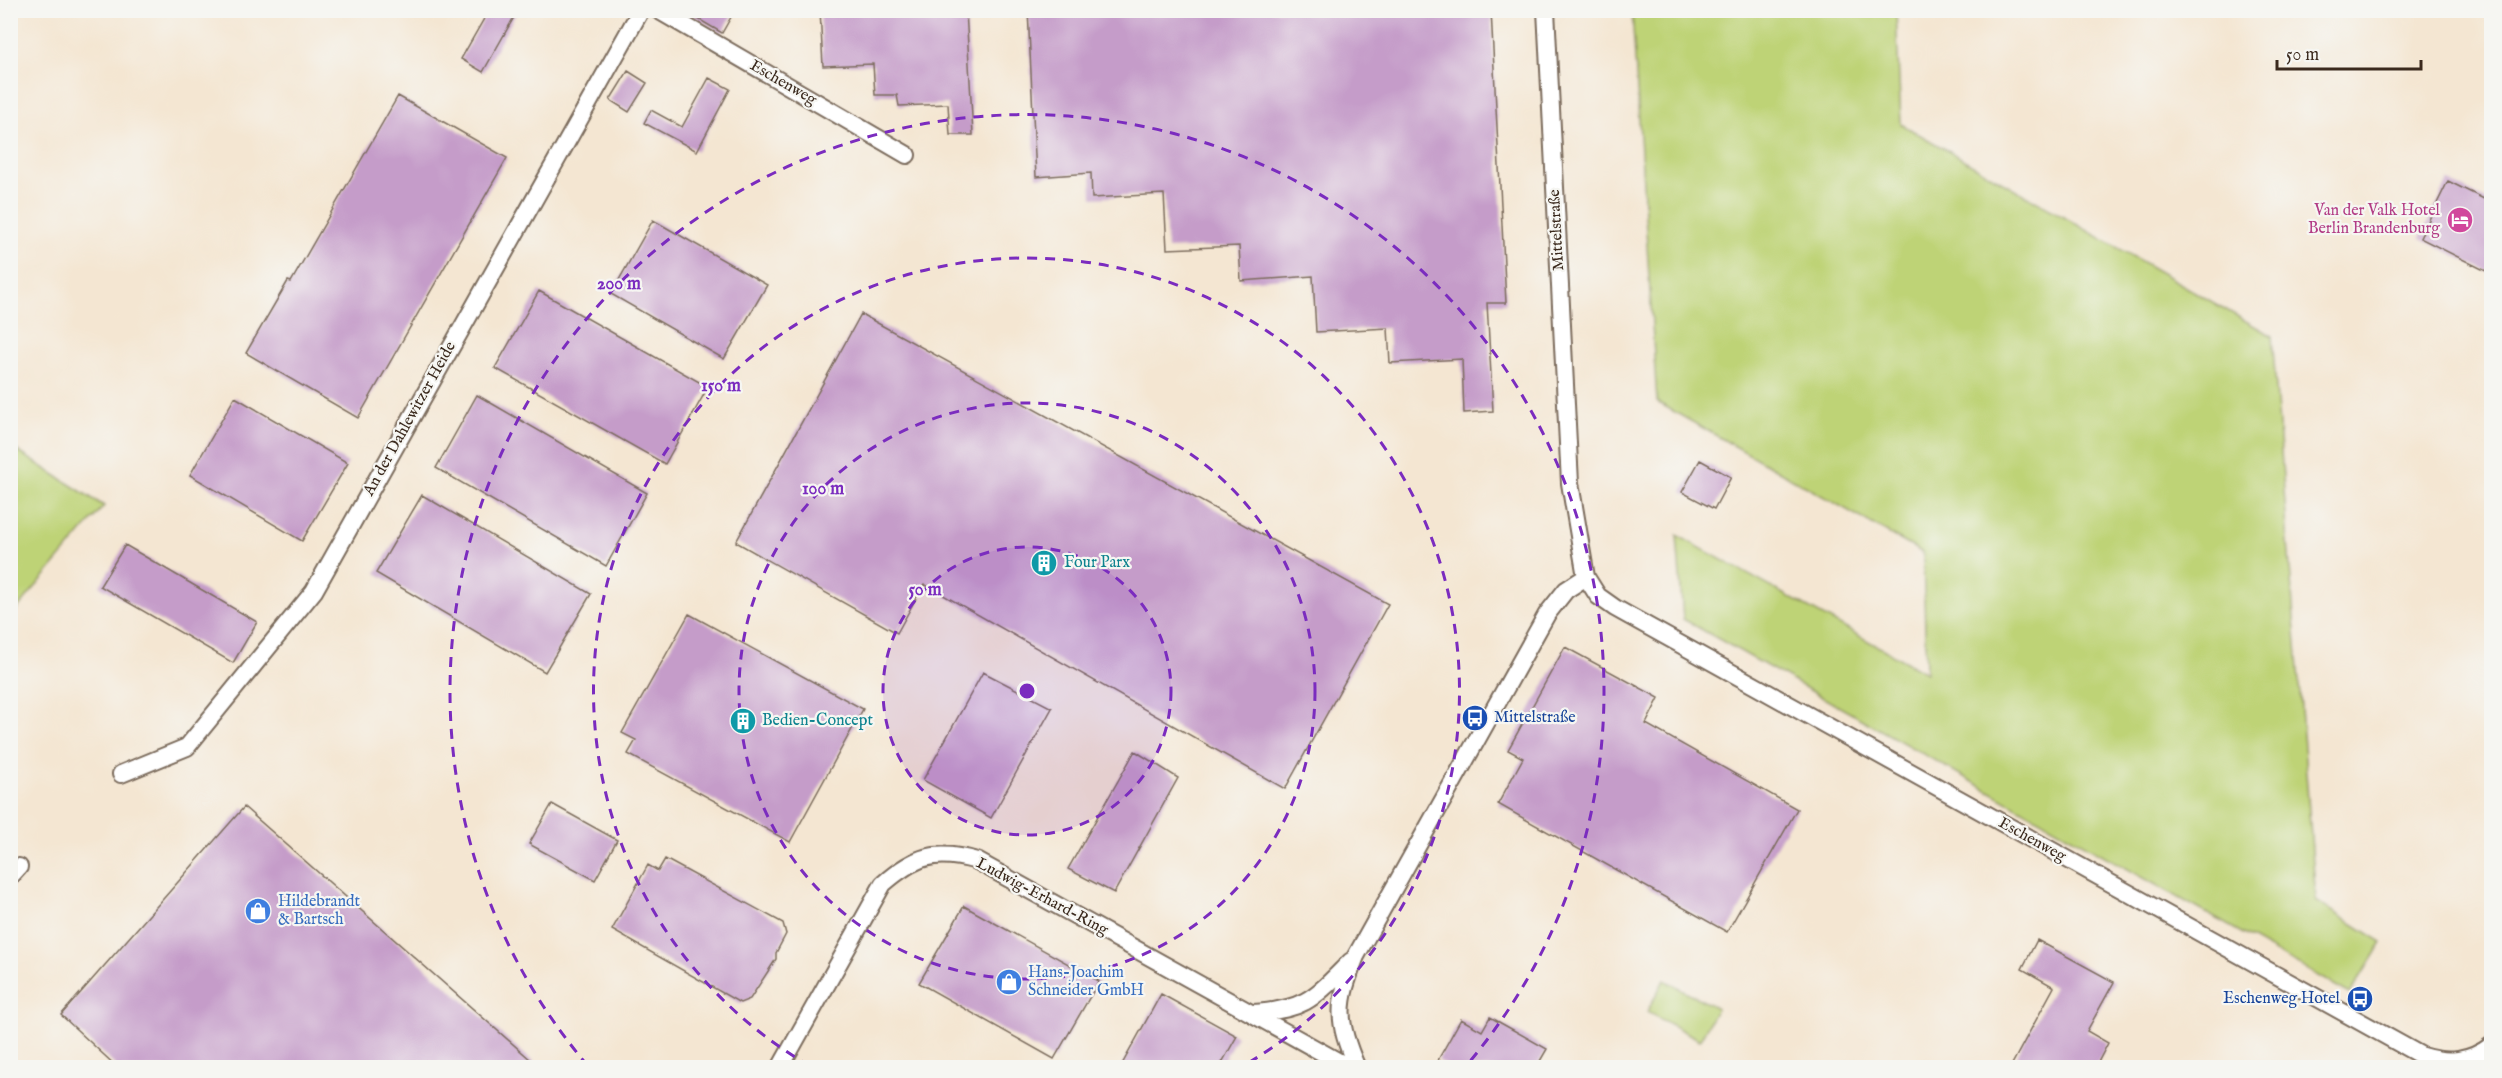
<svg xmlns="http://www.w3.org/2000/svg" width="2502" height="1078" viewBox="0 0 2502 1078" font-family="'IM FELL English',serif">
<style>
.green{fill:#bed376;stroke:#7c7e4a;stroke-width:1.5}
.building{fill:#c59cc9}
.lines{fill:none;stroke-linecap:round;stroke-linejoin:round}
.minor-casing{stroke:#7c6c5d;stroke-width:20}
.minor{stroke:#fff;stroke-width:16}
.ring{fill:none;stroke:#7b2cbf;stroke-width:3;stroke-dasharray:10 8}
.labels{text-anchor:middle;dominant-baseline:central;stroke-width:4.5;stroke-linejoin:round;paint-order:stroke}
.street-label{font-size:16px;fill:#3b2a1e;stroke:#f6f6f2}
.hotel-label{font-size:16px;fill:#b23c85;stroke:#f6f6f2;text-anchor:end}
.culture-label{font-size:16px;fill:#0d838f;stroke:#f6f6f2;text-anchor:start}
.transit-label{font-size:16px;fill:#164399;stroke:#f6f6f2;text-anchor:start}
.shop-label{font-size:16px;fill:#366cbe;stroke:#f6f6f2;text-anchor:start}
.centre{fill:#7b2cbf;stroke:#f6f6f2;stroke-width:3}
.ring-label{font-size:18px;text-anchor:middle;font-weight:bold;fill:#7b2cbf;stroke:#f6f6f2;stroke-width:4.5;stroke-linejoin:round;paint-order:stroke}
</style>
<rect width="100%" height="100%" fill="#f6f6f2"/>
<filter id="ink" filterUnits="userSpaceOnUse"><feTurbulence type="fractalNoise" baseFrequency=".0167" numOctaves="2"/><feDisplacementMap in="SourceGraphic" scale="12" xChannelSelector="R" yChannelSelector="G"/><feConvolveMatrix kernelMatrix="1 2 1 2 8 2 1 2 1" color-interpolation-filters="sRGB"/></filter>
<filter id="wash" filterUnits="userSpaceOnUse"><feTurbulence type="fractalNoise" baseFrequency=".008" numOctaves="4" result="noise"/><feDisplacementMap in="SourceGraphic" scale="24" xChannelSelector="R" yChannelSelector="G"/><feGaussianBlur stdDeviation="1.35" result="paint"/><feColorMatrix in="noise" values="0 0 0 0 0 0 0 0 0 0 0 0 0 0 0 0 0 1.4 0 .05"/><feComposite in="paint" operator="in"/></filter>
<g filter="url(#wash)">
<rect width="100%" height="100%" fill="#f4e6d2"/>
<!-- green -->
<path class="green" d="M1632,11H1896L1901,124L2272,336L2316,901L2382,942L2350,994L1683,619L1677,535L1926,673L1923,553L1657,402Z
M11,447L104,506L11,616Z
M1664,980L1717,1008L1700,1040L1647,1012Z"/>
<g id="blocks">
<!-- building -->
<path class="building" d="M489,10H518L483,72L461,59Z
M683,10H735L722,33Z
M820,10H966L973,135H950L948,104L899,106L897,95H875L873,64L823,66Z
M1028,10H1491L1506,303H1487L1493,411L1464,413L1462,359L1390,363L1388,328L1316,332L1313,276L1241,281L1239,246L1167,249L1164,194L1092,198L1091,173L1036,177Z
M628,71L647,83L629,112L610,100Z
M709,78L730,89L697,151L644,123L651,110L682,127Z
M398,96L507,158L358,418L246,353L288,281L291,282Z
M2448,181L2492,203V274L2420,238Z
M653,220L767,285L724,359L611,294Z
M539,291L708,387L665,464L495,368Z
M861,314L1388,604L1285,789L924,584L897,633L736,542Z
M477,395L647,493L606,566L436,468Z
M235,397L348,463L302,541L190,475Z
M1700,460L1731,477L1714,509L1682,492Z
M422,495L591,594L545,672L376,573Z
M125,545L257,622L233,663L100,586Z
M689,614L863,709L790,842L628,754L636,740L622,733Z
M1565,647L1659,698L1646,724L1797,809L1727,932L1498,804L1523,758L1508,750Z
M983,672L1052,708L991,818L923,780Z
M1135,751L1178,778L1114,893L1068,869Z
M552,804L617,840L595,880L529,844Z
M244,807L540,1068H118L61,1015Z
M665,859L783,923L786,934L776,953V959L750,999L740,1003L612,930L648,865L658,871Z
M964,906L1099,981L1054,1059L919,983Z
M2037,940L2114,982L2087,1031L2108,1043L2095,1068H2010L2054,987L2022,969Z
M1161,994L1237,1036L1219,1068H1120Z
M1490,1017L1547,1049L1536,1068H1451L1438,1060L1461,1019L1482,1031Z"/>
</g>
</g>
<g filter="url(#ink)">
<use href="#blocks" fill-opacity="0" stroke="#7c6c5d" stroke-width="1.5"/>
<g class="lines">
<defs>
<path id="minor" d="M658,10L907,155
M1546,10L1570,483L1586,577L1598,596L1615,608L2422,1056C2448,1064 2470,1062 2492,1045
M121,774L187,747L314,591L641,10
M10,877L19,867
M1253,1013C1307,1010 1315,997 1351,961
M780,1068L883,884C915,856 935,849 977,861L1350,1068
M1357,1068C1336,1020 1337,1004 1356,956L1547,614L1566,590L1586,577"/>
</defs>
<!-- minor casing -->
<use href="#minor" class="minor-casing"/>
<!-- minor -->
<use href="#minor" class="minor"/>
</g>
</g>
<!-- distance rings -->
<circle cx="1027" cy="691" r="144" fill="#7b2cbf" fill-opacity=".12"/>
<g class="ring">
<circle cx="1027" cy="691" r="144"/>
<circle cx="1027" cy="691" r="288"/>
<path d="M810 1066A433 433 0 1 1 1243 1066"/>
<path d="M588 1066A577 577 0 1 1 1466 1066"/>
</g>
<!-- icons -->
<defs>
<symbol id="hotel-disc" viewBox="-11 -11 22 22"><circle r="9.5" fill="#d1479c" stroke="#f6f6f2"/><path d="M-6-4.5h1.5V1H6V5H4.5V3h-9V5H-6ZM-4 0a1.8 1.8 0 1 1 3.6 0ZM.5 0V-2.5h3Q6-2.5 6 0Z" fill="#fff"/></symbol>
<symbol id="building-disc" viewBox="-11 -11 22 22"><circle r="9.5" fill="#0f9aa8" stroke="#f6f6f2"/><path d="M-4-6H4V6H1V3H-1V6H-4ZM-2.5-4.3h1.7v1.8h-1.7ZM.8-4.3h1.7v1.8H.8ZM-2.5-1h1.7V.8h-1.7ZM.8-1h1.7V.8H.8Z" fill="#fff"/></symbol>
<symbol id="bus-disc" viewBox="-11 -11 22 22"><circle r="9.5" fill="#1a4fb4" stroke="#f6f6f2"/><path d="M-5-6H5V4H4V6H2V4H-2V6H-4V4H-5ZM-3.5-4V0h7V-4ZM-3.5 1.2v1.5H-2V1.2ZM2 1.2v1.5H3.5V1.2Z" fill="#fff"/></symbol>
<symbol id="shop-disc" viewBox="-11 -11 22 22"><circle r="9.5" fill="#3f7fe0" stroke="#f6f6f2"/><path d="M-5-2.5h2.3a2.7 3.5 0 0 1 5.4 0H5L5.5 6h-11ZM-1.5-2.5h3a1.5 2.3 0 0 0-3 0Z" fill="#fff"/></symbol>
</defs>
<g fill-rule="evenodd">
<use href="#hotel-disc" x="2445" y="205" width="30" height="30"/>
<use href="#building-disc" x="1029" y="548" width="30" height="30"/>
<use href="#bus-disc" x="1460" y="703" width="30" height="30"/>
<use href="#building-disc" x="728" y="706" width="30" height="30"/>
<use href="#shop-disc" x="243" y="896" width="30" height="30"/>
<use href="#shop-disc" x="994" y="967" width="30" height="30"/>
<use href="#bus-disc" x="2345" y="984" width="30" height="30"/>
</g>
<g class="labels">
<!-- street labels -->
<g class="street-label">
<text transform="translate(783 83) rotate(30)">Eschenweg</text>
<text transform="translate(1557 230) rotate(-93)">Mittelstraße</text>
<text transform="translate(410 419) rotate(-61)">An der Dahlewitzer Heide</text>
<text transform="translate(2032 840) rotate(29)">Eschenweg</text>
<text transform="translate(1042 897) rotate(28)">Ludwig-Erhard-Ring</text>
</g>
<!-- hotel labels -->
<g class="hotel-label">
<text x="2440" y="211">Van der Valk Hotel<tspan x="2440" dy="18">Berlin Brandenburg</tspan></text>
</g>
<!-- culture labels -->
<g class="culture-label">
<text x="1064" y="563">Four Parx</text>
<text x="762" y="721">Bedien-Concept</text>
</g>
<!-- transit labels -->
<g class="transit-label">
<text x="1494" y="718">Mittelstraße</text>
<text x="2340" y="999" text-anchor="end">Eschenweg Hotel</text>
</g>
<!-- shop labels -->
<g class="shop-label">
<text x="278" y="902">Hildebrandt<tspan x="278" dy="18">&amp; Bartsch</tspan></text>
<text x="1028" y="973">Hans-Joachim<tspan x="1028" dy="18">Schneider GmbH</tspan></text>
</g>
</g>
<circle cx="1027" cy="691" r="9" class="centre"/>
<g class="ring-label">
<text x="619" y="289">200 m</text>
<text x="721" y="391">150 m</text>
<text x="823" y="494">100 m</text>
<text x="925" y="595">50 m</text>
</g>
<!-- margin -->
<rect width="2502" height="1078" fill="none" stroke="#f6f6f2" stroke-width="36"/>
<!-- scale -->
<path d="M2277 60v9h144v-9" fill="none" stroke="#3b2a1e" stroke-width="3"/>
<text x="2286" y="60" font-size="18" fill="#3b2a1e" stroke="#f6f6f2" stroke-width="4.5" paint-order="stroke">50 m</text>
</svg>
